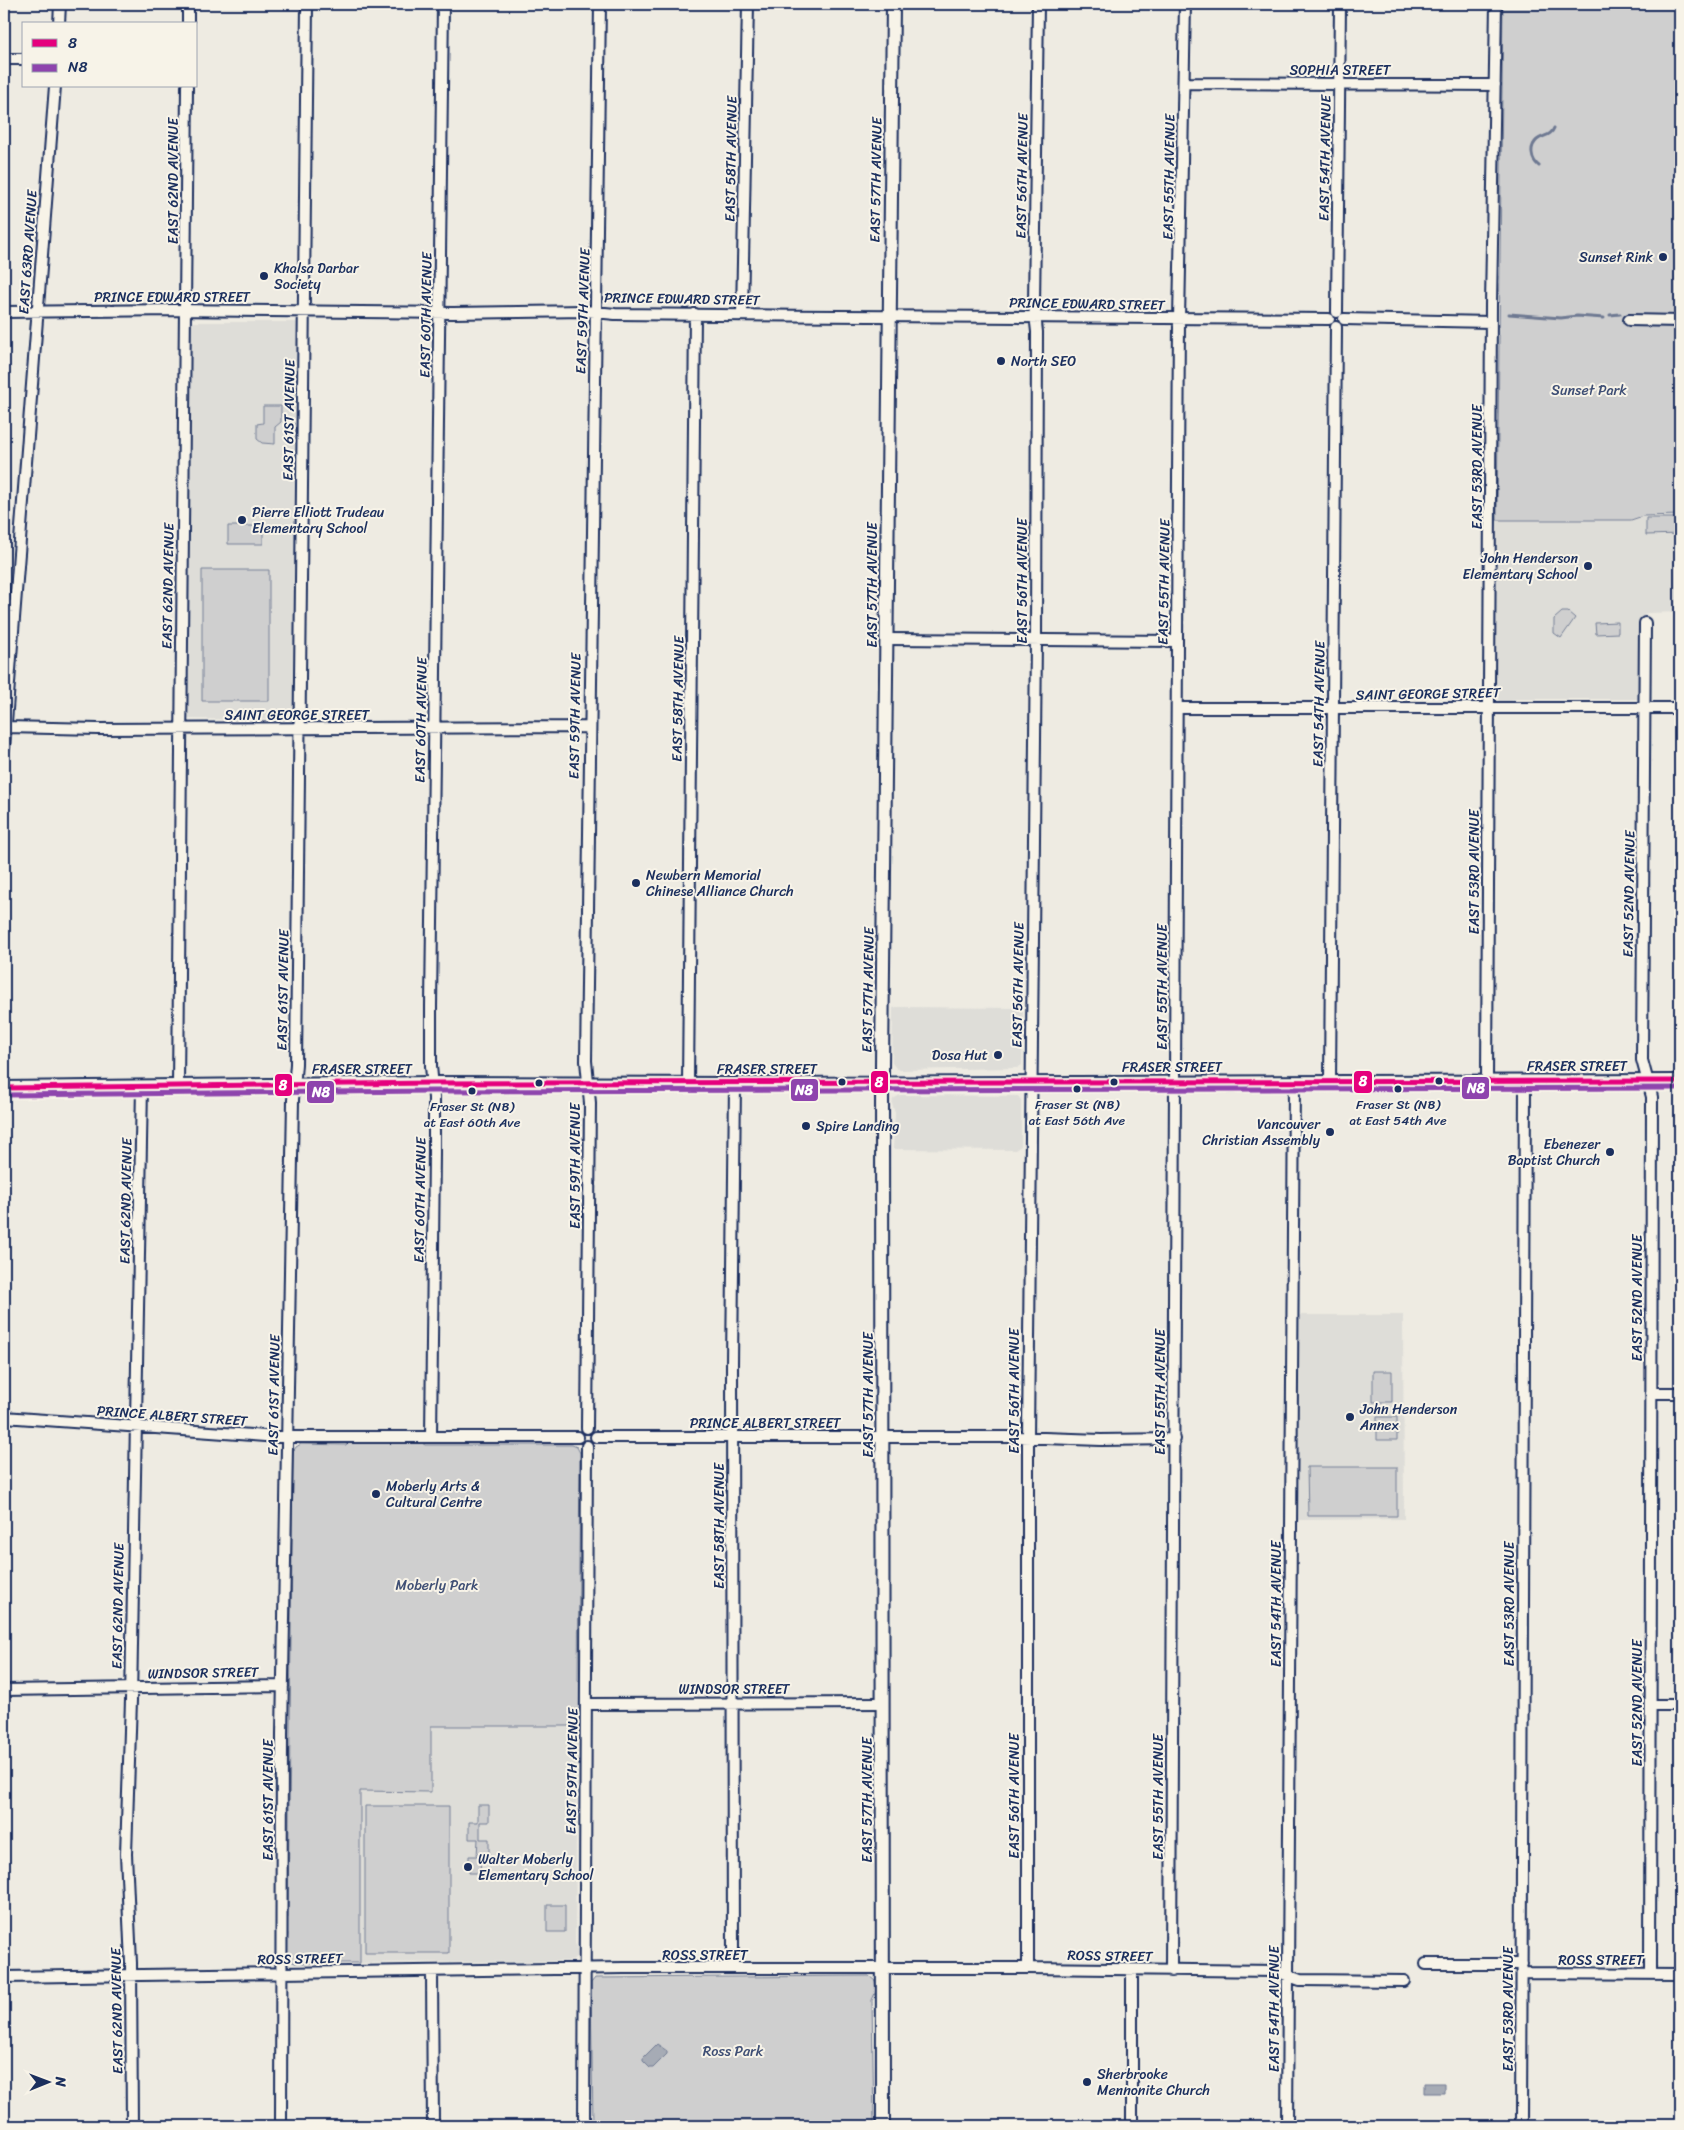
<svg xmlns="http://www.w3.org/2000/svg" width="1684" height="2130" viewBox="0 0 1684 2130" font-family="Sriracha,sans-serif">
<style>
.built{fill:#deddd8}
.green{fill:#cfcfcf;stroke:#757f96}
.water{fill:#a6abb5;stroke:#6e7992}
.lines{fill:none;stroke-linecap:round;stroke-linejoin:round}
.stream{stroke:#6e7992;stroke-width:3}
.minor-casing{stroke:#1b2f5e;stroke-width:14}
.tertiary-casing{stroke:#1b2f5e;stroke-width:16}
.minor{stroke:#f7f3e8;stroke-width:10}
.tertiary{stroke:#f7f3e8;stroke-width:12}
.bus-1-casing{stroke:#f7f3e8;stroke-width:9}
.bus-2-casing{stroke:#f7f3e8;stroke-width:9}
.bus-1{stroke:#e5007d;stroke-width:5}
.bus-2{stroke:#8e44ad;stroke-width:5}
.poi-dot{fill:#1b2f5e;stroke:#f7f3e8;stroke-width:2}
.labels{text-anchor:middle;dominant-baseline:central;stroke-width:4;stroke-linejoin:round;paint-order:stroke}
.bus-label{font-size:13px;fill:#1b2f5e;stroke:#f7f3e8}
.street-label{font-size:14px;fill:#1b2f5e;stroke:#f7f3e8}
.poi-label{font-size:14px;fill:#1b2f5e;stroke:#f7f3e8;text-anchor:start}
.park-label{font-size:14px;fill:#3f4f75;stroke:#f7f3e8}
.line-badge{stroke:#f7f3e8;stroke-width:2}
.badge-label{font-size:14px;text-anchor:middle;font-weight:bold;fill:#fff}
</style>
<rect width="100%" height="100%" fill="#eeebe2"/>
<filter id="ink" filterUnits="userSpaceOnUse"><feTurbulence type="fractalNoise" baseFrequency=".02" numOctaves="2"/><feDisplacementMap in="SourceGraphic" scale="10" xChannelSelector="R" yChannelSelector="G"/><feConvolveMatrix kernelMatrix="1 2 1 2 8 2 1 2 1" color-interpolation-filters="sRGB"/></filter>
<g filter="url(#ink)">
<!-- built -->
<path class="built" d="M189,322H297L296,720L186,719Z
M1680,515V612L1647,613L1640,620L1638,699H1515L1510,702L1499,701L1496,693L1497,520H1631L1643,516Z
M897,1007L1018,1008L1023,1011L1022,1065L1017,1068L900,1070L896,1068L892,1063L893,1008Z
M900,1095L1018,1096L1021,1100V1146L1015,1150L893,1149L895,1113L892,1104L893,1099Z
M1299,1315H1403L1404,1519L1297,1520Z
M431,1726H577L575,1943L578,1954L573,1961L360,1963V1791L431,1792Z"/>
<!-- green -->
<path class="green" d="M1503,4H1680V515L1643,516L1631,520H1497Z
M263,406H281V422L275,427V444L262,443L257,439V424L263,423Z
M1646,518H1680V534L1646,535Z
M228,526H263V544H228Z
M202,570H269V701H202Z
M1562,612H1568L1575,618L1561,638L1554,633V619Z
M1618,622V633L1596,634L1595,623Z
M1373,1371H1392V1402H1373Z
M1377,1417H1397V1440H1377Z
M361,1439L369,1442L372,1440L414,1442L417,1440L425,1445H572L577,1447L580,1453L578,1680L580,1683V1721L577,1726H431V1792L360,1791V1963H295L290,1961L286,1951L288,1934L284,1920L288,1918L293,1452L296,1447L301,1444L346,1445L349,1441Z
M1307,1467H1397V1516H1308Z
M478,1805H489V1822H480V1839H489V1856H481L480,1873H469V1856H477L478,1839H469V1822H478Z
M365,1806H449V1953H365Z
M547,1905H565V1932H547Z
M869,1976L875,1981L876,1991L872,2000L874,2126H593L591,1983L595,1978Z"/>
<!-- water -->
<path class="water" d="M657,2044L667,2051V2054L653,2068H650L643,2061V2058Z
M1425,2083H1444V2093H1425Z"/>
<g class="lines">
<!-- stream -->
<path class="stream" d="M1539,166C1531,160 1529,147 1537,140C1544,135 1551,136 1554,128
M1509,314L1561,318L1577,316L1604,318
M1610,315L1620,314"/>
<defs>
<path id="minor" d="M59,24L60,4
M188,24V4
M4,59H24
M1184,83L1495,85
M4,312L174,310L453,313L585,311L615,314C853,316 1091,319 1329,319
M1337,312L1340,4
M742,314L748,4
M1344,319L1491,322
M1629,320L1680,321
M4,606L14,607
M1645,623L1642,1060L1652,1097L1650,1974
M887,639L1177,641
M1177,708H1680
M6,727L98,729L588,727
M4,748L55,86
M1487,1081L1491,305L1496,4
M1330,1082L1336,327
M688,1084L695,314
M178,1086L187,86
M1651,1393H1680
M4,1417L278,1437H578
M587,1428L590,1103L586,1061C588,708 598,356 600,4
M431,1437L434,1152V1098L431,1066V1006L443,4
M596,1437H1016L1101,1440L1174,1439
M4,1690L283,1686
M587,1704L882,1703
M1651,1705H1680
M1426,1964H1522
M733,1968L732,1364L735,1084
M1028,1968V1437L1036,640L1037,332L1034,305L1038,4
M432,1971L433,2126
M1132,1971V2126
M1171,1971L1177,641L1179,320L1185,4
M1522,1973L1680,1974
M4,1977L624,1968H1028L1276,1971L1300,1980L1404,1981
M132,2126L131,1963L126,1854L131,1700L142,1086
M281,2126L282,1734L293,1100L296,1064L307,4
M584,2126L587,1446
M1287,2126L1294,1082
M1521,2126L1525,1082"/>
<path id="tertiary" d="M4,1088L432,1083L735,1084L1680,1081
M883,2126L882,1064L893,4"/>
</defs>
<!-- minor casing -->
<use href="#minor" class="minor-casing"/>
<!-- tertiary casing -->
<use href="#tertiary" class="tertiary-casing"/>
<!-- minor -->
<use href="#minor" class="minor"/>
<!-- tertiary -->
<use href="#tertiary" class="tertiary"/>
<defs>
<path id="bus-1" d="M4,1088L432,1083L1680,1081"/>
<path id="bus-2" d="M4,1095L432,1091L1680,1088"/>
</defs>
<!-- bus-1 casing -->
<use href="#bus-1" class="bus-1-casing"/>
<!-- bus-2 casing -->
<use href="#bus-2" class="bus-2-casing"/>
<!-- bus-1 -->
<use href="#bus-1" class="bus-1"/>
<!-- bus-2 -->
<use href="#bus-2" class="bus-2"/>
</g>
</g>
<!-- markers -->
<g class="poi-dot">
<circle cx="1663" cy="257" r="5"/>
<circle cx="264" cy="276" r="5"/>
<circle cx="1001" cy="361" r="5"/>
<circle cx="242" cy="520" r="5"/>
<circle cx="1588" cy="566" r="5"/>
<circle cx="636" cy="883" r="5"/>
<circle cx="998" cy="1055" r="5"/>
<circle cx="1439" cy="1081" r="4.5"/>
<circle cx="842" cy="1082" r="4.5"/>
<circle cx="1114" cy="1082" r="4.5"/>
<circle cx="539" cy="1083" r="4.5"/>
<circle cx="1077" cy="1089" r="4.5"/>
<circle cx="1398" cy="1089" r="4.5"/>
<circle cx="472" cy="1091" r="4.5"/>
<circle cx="806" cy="1126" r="5"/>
<circle cx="1330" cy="1132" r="5"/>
<circle cx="1610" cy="1152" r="5"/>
<circle cx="1350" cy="1417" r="5"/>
<circle cx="376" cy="1494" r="5"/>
<circle cx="468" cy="1867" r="5"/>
<circle cx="1087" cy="2082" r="5"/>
</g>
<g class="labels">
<!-- bus labels -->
<g class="bus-label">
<text x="1077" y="1104">Fraser St (NB)<tspan x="1077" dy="16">at East 56th Ave</tspan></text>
<text x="1398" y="1104">Fraser St (NB)<tspan x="1398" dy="16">at East 54th Ave</tspan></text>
<text x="472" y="1106">Fraser St (NB)<tspan x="472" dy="16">at East 60th Ave</tspan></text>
</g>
<!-- street labels -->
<g class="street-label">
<text x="1340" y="70">SOPHIA STREET</text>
<text transform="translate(1325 158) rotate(-89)">EAST 54TH AVENUE</text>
<text transform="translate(731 159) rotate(-89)">EAST 58TH AVENUE</text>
<text transform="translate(1022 176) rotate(-89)">EAST 56TH AVENUE</text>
<text transform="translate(1169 177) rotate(-89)">EAST 55TH AVENUE</text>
<text transform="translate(876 180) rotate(-89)">EAST 57TH AVENUE</text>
<text transform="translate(173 181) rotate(-90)">EAST 62ND AVENUE</text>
<text transform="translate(28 252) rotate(-86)">EAST 63RD AVENUE</text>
<text x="172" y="297">PRINCE EDWARD STREET</text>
<text transform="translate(682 299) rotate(1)">PRINCE EDWARD STREET</text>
<text transform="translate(1087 304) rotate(1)">PRINCE EDWARD STREET</text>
<text transform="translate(583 311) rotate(-88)">EAST 59TH AVENUE</text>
<text transform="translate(426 315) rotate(-89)">EAST 60TH AVENUE</text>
<text transform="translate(289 420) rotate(-89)">EAST 61ST AVENUE</text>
<text transform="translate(1477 467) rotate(-90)">EAST 53RD AVENUE</text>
<text transform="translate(1022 581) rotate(-90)">EAST 56TH AVENUE</text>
<text transform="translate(1164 582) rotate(-89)">EAST 55TH AVENUE</text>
<text transform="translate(872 585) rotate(-90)">EAST 57TH AVENUE</text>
<text transform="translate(168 586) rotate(-89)">EAST 62ND AVENUE</text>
<text transform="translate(1428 694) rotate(-1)">SAINT GEORGE STREET</text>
<text transform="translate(678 699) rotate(-89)">EAST 58TH AVENUE</text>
<text transform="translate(1319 704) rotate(-89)">EAST 54TH AVENUE</text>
<text x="297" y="715">SAINT GEORGE STREET</text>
<text transform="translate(575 716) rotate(-89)">EAST 59TH AVENUE</text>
<text transform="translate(421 720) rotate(-89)">EAST 60TH AVENUE</text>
<text transform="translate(1474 872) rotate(-90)">EAST 53RD AVENUE</text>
<text transform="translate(1629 894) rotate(-89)">EAST 52ND AVENUE</text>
<text transform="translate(1018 985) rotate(-89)">EAST 56TH AVENUE</text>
<text transform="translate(1162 987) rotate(-90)">EAST 55TH AVENUE</text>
<text transform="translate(283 990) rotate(-89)">EAST 61ST AVENUE</text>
<text transform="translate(868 990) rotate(-89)">EAST 57TH AVENUE</text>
<text x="1577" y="1066">FRASER STREET</text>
<text x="1172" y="1067">FRASER STREET</text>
<text x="362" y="1069">FRASER STREET</text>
<text x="767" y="1069">FRASER STREET</text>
<text transform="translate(575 1166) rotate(-90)">EAST 59TH AVENUE</text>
<text transform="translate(420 1200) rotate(-89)">EAST 60TH AVENUE</text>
<text transform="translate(126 1201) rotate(-89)">EAST 62ND AVENUE</text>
<text transform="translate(1637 1298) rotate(-90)">EAST 52ND AVENUE</text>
<text transform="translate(1014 1391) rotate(-90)">EAST 56TH AVENUE</text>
<text transform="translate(1160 1392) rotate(-90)">EAST 55TH AVENUE</text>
<text transform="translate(274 1395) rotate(-89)">EAST 61ST AVENUE</text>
<text transform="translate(868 1395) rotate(-90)">EAST 57TH AVENUE</text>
<text transform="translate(172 1416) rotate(4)">PRINCE ALBERT STREET</text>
<text x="765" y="1423">PRINCE ALBERT STREET</text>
<text transform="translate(719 1526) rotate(-90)">EAST 58TH AVENUE</text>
<text transform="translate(1276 1604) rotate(-90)">EAST 54TH AVENUE</text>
<text transform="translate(1509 1604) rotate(-90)">EAST 53RD AVENUE</text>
<text transform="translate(118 1606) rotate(-89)">EAST 62ND AVENUE</text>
<text transform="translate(203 1673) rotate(-1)">WINDSOR STREET</text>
<text x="734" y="1689">WINDSOR STREET</text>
<text transform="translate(1637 1703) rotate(-90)">EAST 52ND AVENUE</text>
<text transform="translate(572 1771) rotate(-89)">EAST 59TH AVENUE</text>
<text transform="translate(1014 1796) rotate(-90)">EAST 56TH AVENUE</text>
<text transform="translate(1158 1797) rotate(-90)">EAST 55TH AVENUE</text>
<text transform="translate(268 1800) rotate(-90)">EAST 61ST AVENUE</text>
<text transform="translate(867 1800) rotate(-90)">EAST 57TH AVENUE</text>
<text x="705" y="1955">ROSS STREET</text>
<text transform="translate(1110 1956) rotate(1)">ROSS STREET</text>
<text transform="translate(300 1959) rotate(-1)">ROSS STREET</text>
<text x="1601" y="1960">ROSS STREET</text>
<text transform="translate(1274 2009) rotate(-90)">EAST 54TH AVENUE</text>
<text transform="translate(1508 2009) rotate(-90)">EAST 53RD AVENUE</text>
<text transform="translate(117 2011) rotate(-91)">EAST 62ND AVENUE</text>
</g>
<!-- poi labels -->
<g class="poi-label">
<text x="1653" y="257" text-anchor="end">Sunset Rink</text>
<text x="274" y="268">Khalsa Darbar<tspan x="274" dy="16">Society</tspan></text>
<text x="1011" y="361">North SEO</text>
<text x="252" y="512">Pierre Elliott Trudeau<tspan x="252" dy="16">Elementary School</tspan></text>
<text x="1578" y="558" text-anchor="end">John Henderson<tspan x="1578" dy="16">Elementary School</tspan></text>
<text x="646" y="875">Newbern Memorial<tspan x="646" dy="16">Chinese Alliance Church</tspan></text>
<text x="988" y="1055" text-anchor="end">Dosa Hut</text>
<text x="1320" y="1124" text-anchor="end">Vancouver<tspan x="1320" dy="16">Christian Assembly</tspan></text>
<text x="816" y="1126">Spire Landing</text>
<text x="1600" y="1144" text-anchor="end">Ebenezer<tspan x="1600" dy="16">Baptist Church</tspan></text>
<text x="1360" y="1409">John Henderson<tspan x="1360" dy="16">Annex</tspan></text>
<text x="386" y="1486">Moberly Arts &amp;<tspan x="386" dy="16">Cultural Centre</tspan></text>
<text x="478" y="1859">Walter Moberly<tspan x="478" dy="16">Elementary School</tspan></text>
<text x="1097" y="2074">Sherbrooke<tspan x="1097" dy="16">Mennonite Church</tspan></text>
</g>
<!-- park labels -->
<g class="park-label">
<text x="1589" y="390">Sunset Park</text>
<text x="437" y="1585">Moberly Park</text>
<text x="733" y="2051">Ross Park</text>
</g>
</g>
<g class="line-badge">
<rect x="1353" y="1070" width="20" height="24" rx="5" fill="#e5007d"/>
<rect x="870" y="1070" width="19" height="24" rx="5" fill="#e5007d"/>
<rect x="274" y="1073" width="19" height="24" rx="5" fill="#e5007d"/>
<rect x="1461" y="1076" width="29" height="24" rx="5" fill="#8e44ad"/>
<rect x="790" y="1078" width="29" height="24" rx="5" fill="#8e44ad"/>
<rect x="306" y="1080" width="29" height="24" rx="5" fill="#8e44ad"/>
</g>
<g class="badge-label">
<text x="1363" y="1086">8</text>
<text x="879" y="1087">8</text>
<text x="283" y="1090">8</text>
<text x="1476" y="1093">N8</text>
<text x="804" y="1095">N8</text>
<text x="321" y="1097">N8</text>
</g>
<!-- margin -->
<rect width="1684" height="2130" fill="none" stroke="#f7f3e8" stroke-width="20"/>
<rect x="10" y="10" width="1664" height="2110" fill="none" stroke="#1b2f5e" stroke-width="2" filter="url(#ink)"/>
<!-- legend -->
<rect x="22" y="22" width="175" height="65" fill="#f7f3e8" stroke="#9fa5b1"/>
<rect x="32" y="39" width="25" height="8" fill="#e5007d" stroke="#9fa5b1"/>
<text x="68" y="48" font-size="15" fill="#1b2f5e">8</text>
<rect x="32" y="64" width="25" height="8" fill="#8e44ad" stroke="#9fa5b1"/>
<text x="68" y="72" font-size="15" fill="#1b2f5e">N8</text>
<!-- north arrow -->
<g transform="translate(48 2082) rotate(89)" stroke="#f7f3e8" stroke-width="4" paint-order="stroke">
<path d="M0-4L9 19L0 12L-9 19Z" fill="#1b2f5e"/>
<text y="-8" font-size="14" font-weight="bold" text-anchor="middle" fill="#1b2f5e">N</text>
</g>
</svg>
